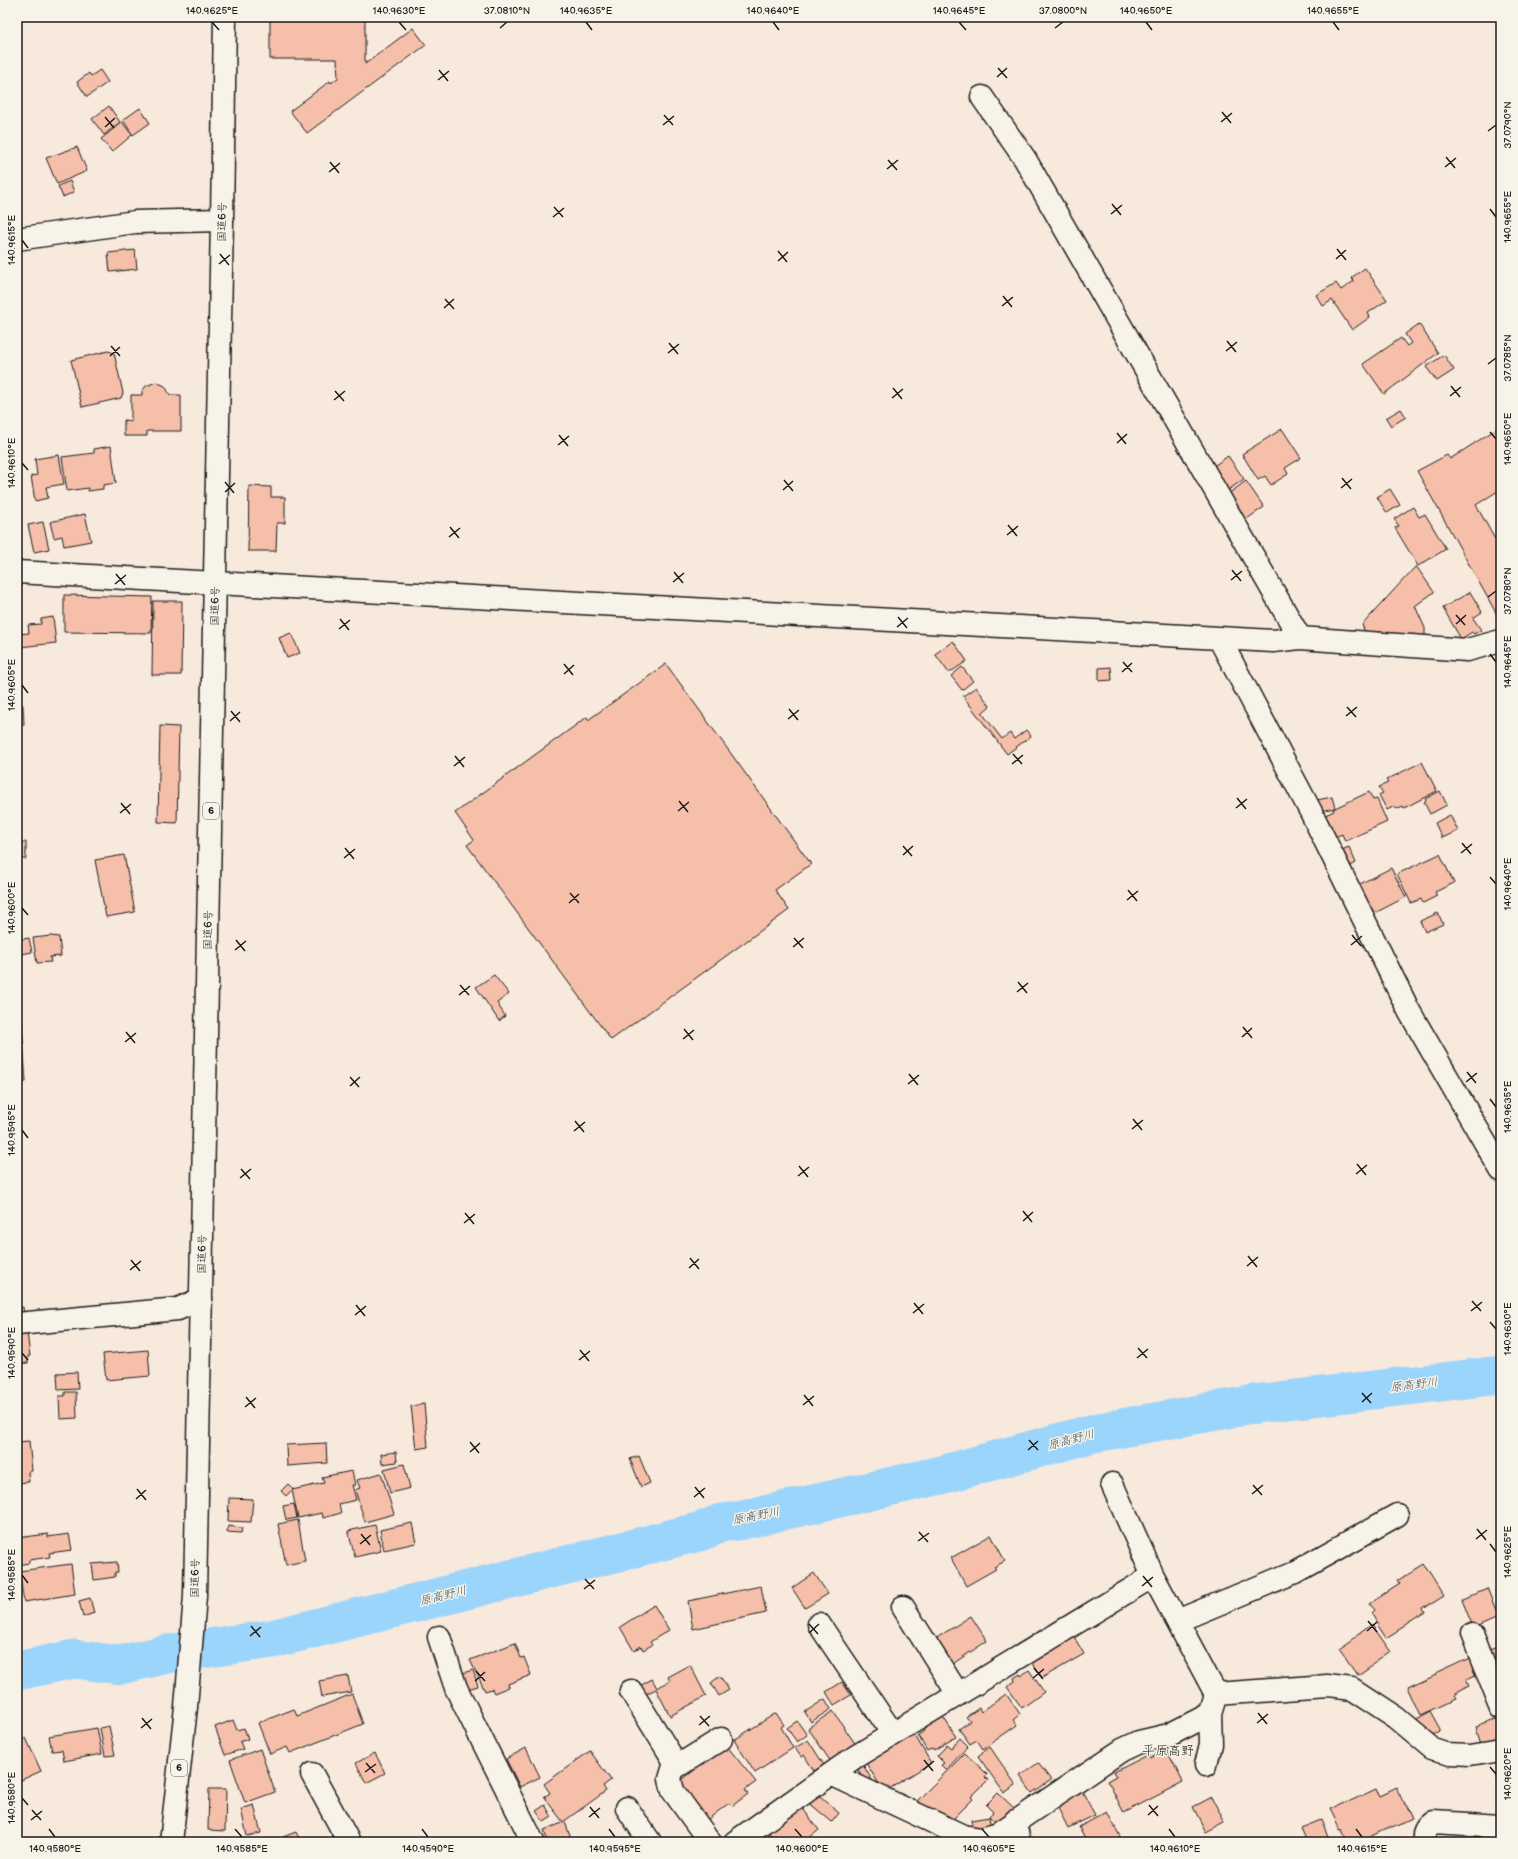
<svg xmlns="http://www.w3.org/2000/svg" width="1518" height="1859" viewBox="0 0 1518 1859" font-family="'Balsamiq Sans','Klee One',sans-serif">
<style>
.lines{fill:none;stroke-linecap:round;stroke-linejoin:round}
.river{stroke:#9cd5fc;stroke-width:39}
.building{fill:#f6bfaa;stroke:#1c1c1c}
.minor-casing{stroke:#1c1c1c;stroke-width:25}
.trunk-casing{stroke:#1c1c1c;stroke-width:25}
.minor{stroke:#f7f3e8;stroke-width:22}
.trunk{stroke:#f7f3e8;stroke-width:22}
.ticks{fill:none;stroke:#1c1c1c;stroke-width:1.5}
.labels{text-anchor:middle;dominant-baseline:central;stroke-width:3;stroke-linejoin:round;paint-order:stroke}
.shield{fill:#f7f3e8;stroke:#5e5c59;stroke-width:1}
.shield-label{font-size:10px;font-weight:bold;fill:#1c1c1c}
.street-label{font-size:11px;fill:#1c1c1c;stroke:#f7f3e8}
.water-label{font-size:12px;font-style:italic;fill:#42545f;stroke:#f7f3e8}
.quarter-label{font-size:13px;fill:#1c1c1c;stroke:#f7f3e8}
.neatline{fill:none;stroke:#1c1c1c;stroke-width:1.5}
.ticks-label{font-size:10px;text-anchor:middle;fill:#1c1c1c}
</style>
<rect width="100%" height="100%" fill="#f7e9dc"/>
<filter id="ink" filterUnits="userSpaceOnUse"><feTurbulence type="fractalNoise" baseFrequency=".025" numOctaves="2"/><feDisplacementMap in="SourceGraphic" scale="8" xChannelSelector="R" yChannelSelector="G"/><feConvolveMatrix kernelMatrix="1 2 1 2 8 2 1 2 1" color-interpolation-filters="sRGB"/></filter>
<g filter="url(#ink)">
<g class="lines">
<!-- river -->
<path class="river" d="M17,1671L74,1659L120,1665L167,1654L272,1639L702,1531L721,1523L738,1521L941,1475L1094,1433L1261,1403L1501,1375"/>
</g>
<!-- building -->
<path class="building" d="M270,17H365V64L413,28L426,45L307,133L290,111L330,81L331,83L338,78L337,59H270Z
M100,70L108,82L87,97L77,82L89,73L91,76Z
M109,106L120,122L104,135L92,119Z
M140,108L150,123L133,135L123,120Z
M122,122L132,135L112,152L101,139Z
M77,147L87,171L57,184L46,158Z
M70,181L74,192L63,197L58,186Z
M135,250L137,269L110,272L108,253Z
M1365,268L1387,300L1368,313L1370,317L1352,330L1332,300L1323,306L1316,295L1336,283L1341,290L1354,281L1351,278Z
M1419,324L1438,353L1384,394L1363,364L1401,338L1407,346L1411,343L1405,334Z
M108,351L114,353L123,393L121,398L82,407L71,360Z
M1444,355L1454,370L1437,381L1426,367Z
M156,382L165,386L170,395H181V431H147V436H124V420L131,421V395H142V391L146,386Z
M1401,409L1406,417L1391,426L1386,418Z
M1501,426V489L1476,505L1501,550L1500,620L1417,471L1447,455L1450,459Z
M1282,429L1301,458L1285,468L1288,474L1271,485L1265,476L1258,480L1242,454Z
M111,446L116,483L103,485V489L88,491V488L67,491L62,457L94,453V449Z
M59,455L64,484L46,487L48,498L35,501L31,476L37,475L35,459Z
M1228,456L1244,479L1224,493L1208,470Z
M1246,481L1264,507L1241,523L1224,497Z
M249,486L271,487V497H285V523H277L276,551H248Z
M1390,489L1400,505L1387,513L1377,497Z
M1413,507L1419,517L1425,514L1446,549L1418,566L1395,528L1399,526L1394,519Z
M85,514L91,541L64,546L62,536L54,538L50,522Z
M43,522L49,549L34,552L28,525Z
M1416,566L1434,592L1415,606L1425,628V636L1381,635V632H1365L1362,625Z
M1470,592L1482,612L1473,618L1481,630L1474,634L1472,632L1461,639L1443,608Z
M64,595L152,597L151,633L64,632Z
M153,601H182L181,675H152Z
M53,617L56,643L19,647L18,634L29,633L28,625L41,624V619Z
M291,633L300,653L287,658L279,638Z
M953,641L967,661L949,673L935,654Z
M666,664L811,864L775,890L789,910L611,1040L467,845L474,840L455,813L587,717L588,720Z
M962,667L973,681L962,690L951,676Z
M1111,667L1112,680L1099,681V668Z
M976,687L990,706L982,713L1002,739L1010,733L1014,739L1026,730L1031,736L1007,754L963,696Z
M17,705H23L24,725L17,726Z
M160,726L179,727L177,823L158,822Z
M1422,762L1437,791L1404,808L1403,806L1396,809L1395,806L1387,810L1379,795L1383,793L1379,787L1388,783L1386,780Z
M1440,791L1447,805L1430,814L1424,802L1426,801L1425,799Z
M1369,792L1373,800L1377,799L1387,822L1345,841L1342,834L1331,839L1321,817L1334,811L1333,809L1335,808Z
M1332,797L1335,808L1315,812L1312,801Z
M1450,815L1458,831L1442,838L1435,823Z
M17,842H26V859H17Z
M1349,847L1356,863L1345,869L1337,852Z
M1440,854L1454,883L1435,892L1437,896L1423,903L1421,899L1411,903L1397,874Z
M124,855L135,912L106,917L95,860Z
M1391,868L1406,897L1371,915L1356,886Z
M1438,913L1443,924L1425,932L1420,921Z
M51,936L59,937L61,956L50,957L51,962L37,963L33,938Z
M29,938L32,952L17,955V940Z
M494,975L509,994L497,1003L505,1016L499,1021L476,987Z
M17,998H18L19,1015H17Z
M17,1024H22L26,1082L17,1083Z
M23,1307L24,1316H17V1308Z
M27,1332L30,1356H28V1363L17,1364V1333Z
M148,1350L150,1376L106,1380L103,1354Z
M77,1372L78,1389L58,1390L57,1373Z
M65,1392H76L77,1418L60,1419L59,1396H65Z
M424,1404L428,1447L416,1449L411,1406Z
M29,1441L32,1471L28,1472L29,1482L17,1483V1442Z
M326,1443L327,1463L287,1466L286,1445Z
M396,1452L397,1462L382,1464L381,1454Z
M639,1456L650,1483L641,1487L630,1459Z
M404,1464L410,1488L390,1493L384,1469Z
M352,1471L355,1485H352L356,1500L339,1504L341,1513L323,1518L322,1513L298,1518L292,1490L324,1483L322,1477Z
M381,1473L394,1514L365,1522L355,1490L360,1488L357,1480Z
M288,1484L293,1489L286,1496L281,1491Z
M229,1498L253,1499L251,1522L228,1521Z
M294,1504L297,1518L286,1520L283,1506Z
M298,1520L305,1561L286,1565L278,1524Z
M412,1523L416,1543L384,1550L380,1530Z
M375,1525L381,1551L355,1557L348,1531Z
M228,1526L242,1528L241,1533L227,1532Z
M48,1534V1537L69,1534L72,1550L49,1553L50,1557L29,1560V1563L17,1565V1538Z
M991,1535L1005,1561L994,1567L996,1569L966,1586L951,1558Z
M117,1562L118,1572H115V1577L94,1580L92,1564Z
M71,1564L75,1594L24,1602L19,1571Z
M1424,1564L1444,1596L1423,1609L1425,1613L1386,1638L1370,1613L1373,1610L1368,1604L1399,1584L1397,1581Z
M814,1573L828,1594L805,1608L792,1588Z
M761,1586L766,1613L693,1629L688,1601Z
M1487,1588L1498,1615L1473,1626L1462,1599Z
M1501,1588V1605L1495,1590Z
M90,1598L94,1613L83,1617L79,1601Z
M654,1605L669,1630L650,1642L652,1645L643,1650L641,1646L634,1651L620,1627Z
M971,1616L987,1641L951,1665L935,1639Z
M1372,1625L1391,1652L1358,1675L1339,1648Z
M1074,1637L1084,1654L1042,1678L1033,1663Z
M515,1643L521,1658L524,1657L531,1675L508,1684L509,1687L494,1693L492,1689L485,1691L470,1660Z
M1501,1646V1688L1487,1651Z
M1474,1656L1482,1673L1467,1680L1470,1687L1453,1696L1455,1699L1420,1715L1407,1687Z
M690,1665L706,1696L670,1716L656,1689L642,1696L638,1687L652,1679L657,1688L670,1681L668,1677Z
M473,1670L478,1686L468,1689L463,1673Z
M1029,1670L1044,1692L1022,1708L1007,1687L1015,1681L1014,1678L1020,1674L1021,1676Z
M348,1676L351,1692L322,1697L319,1681Z
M720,1676L729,1690L719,1696L711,1683Z
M842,1682L851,1695L834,1705L826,1692Z
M352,1694L363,1724L290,1753L287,1747L270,1754L258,1723L294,1709L297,1716Z
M1006,1694L1020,1714L1013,1720L1017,1725L983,1749L977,1740L970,1744L959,1729L970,1721L966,1717L979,1708L981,1712Z
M825,1699L831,1709L811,1722L805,1712Z
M833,1711L856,1745L831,1762L808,1728Z
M1430,1711L1441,1731L1427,1739L1414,1720Z
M776,1713L784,1725L781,1727L793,1748L755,1773L734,1740Z
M942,1715L956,1737L934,1750L933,1748L927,1751L918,1735L924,1731L922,1727Z
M1499,1718L1501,1743L1483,1749L1476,1726Z
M233,1720L237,1730L244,1728L248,1739L240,1742L243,1749L225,1755L215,1727Z
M797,1721L807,1735L797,1742L787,1728Z
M109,1726L115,1755L105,1756L100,1728Z
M97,1728L102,1754L64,1761L62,1750L52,1751L49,1736Z
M914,1734L931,1763L884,1792L866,1763Z
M26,1738L41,1771L17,1782V1743Z
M960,1738L968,1746L946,1770L941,1765L944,1763L937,1756L947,1745L951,1748Z
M808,1740L824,1765L814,1771L804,1755L801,1757L795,1748Z
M726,1745L756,1782L745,1790L748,1794L732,1806L729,1803L707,1820L678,1783Z
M990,1747L1016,1785L1004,1793L978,1756Z
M526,1748L540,1777L520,1787L506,1759Z
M260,1749L275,1792L245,1803L230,1760Z
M1166,1749L1183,1782L1124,1813L1108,1781L1117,1776L1114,1772L1148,1755L1150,1758Z
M590,1751L611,1780L603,1786L606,1791L563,1822L544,1797L550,1793L544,1784Z
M375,1753L385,1773L366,1783L356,1763Z
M965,1753L987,1774L985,1777L988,1780L971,1797L973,1799L950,1822L932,1815L917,1801Z
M1038,1763L1051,1780L1032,1793L1020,1776Z
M863,1765L872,1780L866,1783L857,1768Z
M1498,1774H1501V1798Z
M1376,1788L1380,1797L1397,1789L1411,1819L1363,1842H1347L1341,1829L1339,1830L1329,1810Z
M209,1789H226L225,1831L208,1830Z
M1082,1791L1095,1815L1068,1828L1056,1804Z
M815,1793L839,1813L832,1822L808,1802Z
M998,1793L1015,1809L997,1824L989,1816L993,1812L986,1805Z
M1212,1797L1225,1822L1206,1832L1193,1807Z
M254,1805L261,1833L247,1836L241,1809Z
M545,1805L552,1817L544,1822L536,1811Z
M800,1805L819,1830L804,1842H776L767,1830Z
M1107,1812L1123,1842H1087L1079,1827Z
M989,1817L991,1830L974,1833L971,1820Z
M1321,1820L1330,1842H1307L1301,1828Z
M565,1822L572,1842H548L544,1830Z
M765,1830L774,1842H749Z
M296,1832L301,1842H285L283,1837Z"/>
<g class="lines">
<defs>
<path id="minor" d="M982,97L1025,159L1300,638
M17,239L135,222L222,220
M17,572L1219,638L1273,641L1300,638L1467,650L1501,641
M1219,638L1311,812L1409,1011L1501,1170
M17,1324L178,1309L201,1299
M1112,1484L1153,1576L1216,1694
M903,1607L958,1694
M1177,1621L1295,1572L1397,1515
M819,1624L893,1734
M1472,1634L1501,1707
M439,1637L456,1688L533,1842
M631,1691L675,1762L670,1779L673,1791L710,1842
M1206,1765L1211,1744L1210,1714L1216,1694L1327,1686L1352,1689L1396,1718L1433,1749L1448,1754L1470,1755L1501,1750
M673,1769L721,1739
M312,1774L349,1842
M831,1774L963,1836L981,1839L996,1835L1122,1750L1139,1742L1169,1735L1210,1714
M627,1808L650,1842
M1015,1821L1019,1842
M735,1842L855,1757L1153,1576
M1425,1842C1422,1833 1426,1827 1433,1822L1501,1826"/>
<path id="trunk" d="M171,1842L186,1707L195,1596L222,220L225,17"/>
</defs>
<!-- minor casing -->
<use href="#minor" class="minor-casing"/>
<!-- trunk casing -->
<use href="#trunk" class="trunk-casing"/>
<!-- minor -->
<use href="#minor" class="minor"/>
<!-- trunk -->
<use href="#trunk" class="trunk"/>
</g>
</g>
<!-- ticks -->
<path class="ticks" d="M212,22L219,30M399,22L406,30M586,22L592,30M773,22L779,30M959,22L966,30M1146,22L1152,30M1333,22L1339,30M500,28L507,22M1055,28L1063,22M998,68L1007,78M439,70L448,81M997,77L1007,68M438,80L449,71M1222,112L1231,123M664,115L673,125M105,117L114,128M1221,122L1232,113M663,125L674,116M105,127L115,118M1488,131L1496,125M1446,157L1455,168M888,160L897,170M330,162L339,173M1445,167L1456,158M887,169L898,160M329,172L340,163M1112,204L1121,215M554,207L563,217M1490,209L1496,217M1111,214L1122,205M553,217L564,208M22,240L28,248M1337,249L1346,260M778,251L787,262M220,254L229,265M1336,259L1346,250M778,261L788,252M219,264L230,255M1003,296L1012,307M445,299L454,309M1002,306L1013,297M444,308L454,299M1227,341L1236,352M669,343L678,354M111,346L120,356M1226,351L1237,342M668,353L679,344M110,356L120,347M1488,364L1496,358M1451,386L1460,397M893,388L902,399M335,391L344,401M1450,396L1461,387M892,398L903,389M334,400L345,391M1490,432L1496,439M1117,433L1126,444M559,435L568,446M1117,443L1127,434M558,445L569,436M22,463L28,470M1342,478L1351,489M784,480L793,491M225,482L234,493M1341,488L1352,479M783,490L793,481M225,492L235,483M1008,525L1017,536M450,527L459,538M1007,535L1018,526M449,537L460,528M1232,570L1241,581M674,572L683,583M116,574L125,585M1231,580L1242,571M673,582L684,573M115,584L126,575M1488,597L1496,591M1456,615L1465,625M898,617L907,628M340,619L349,630M1456,624L1466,615M897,627L908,618M339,629L350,620M1490,654L1496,662M1123,662L1132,672M564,664L573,675M1122,672L1132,663M564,674L574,665M22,685L28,693M1347,707L1356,717M789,709L798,720M231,711L240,722M1346,716L1357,707M788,719L799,710M230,721L240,712M1013,754L1022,764M455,756L464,767M1012,764L1023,755M454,766L465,757M1237,798L1246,809M679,801L688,812M121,803L130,814M1236,808L1247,799M678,811L689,802M120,813L131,804M1462,843L1471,854M903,846L912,856M345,848L354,859M1461,853L1472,844M903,855L913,846M344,858L355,849M1490,877L1496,884M1128,890L1137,901M570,893L579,903M1127,900L1138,891M569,903L579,894M22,908L28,915M1352,935L1361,946M794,938L803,948M236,940L245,951M1351,945L1362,936M793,947L804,938M235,950L246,941M1018,982L1027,993M460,985L469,995M1017,992L1028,983M459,995L470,986M1243,1027L1252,1038M684,1029L693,1040M126,1032L135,1043M1242,1037L1252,1028M683,1039L694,1030M125,1042L136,1033M1467,1072L1476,1083M909,1074L918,1085M350,1077L359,1087M1466,1082L1477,1073M908,1084L919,1075M350,1086L360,1077M1490,1099L1496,1107M1133,1119L1142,1130M575,1121L584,1132M1132,1129L1143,1120M22,1130L28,1138M574,1131L585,1122M1357,1164L1366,1175M799,1166L808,1177M241,1169L250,1179M1356,1174L1367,1165M798,1176L809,1167M240,1178L251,1169M1023,1211L1032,1222M465,1213L474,1224M1023,1221L1033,1212M464,1223L475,1214M1248,1256L1257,1267M690,1258L699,1269M131,1260L140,1271M1247,1266L1258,1257M689,1268L699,1259M130,1270L141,1261M1472,1301L1481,1311M914,1303L923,1314M356,1305L365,1316M1471,1311L1482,1302M913,1313L924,1304M355,1315L366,1306M1490,1322L1496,1329M1138,1348L1147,1358M580,1350L589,1361M22,1353L28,1360M1137,1358L1148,1349M579,1360L590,1351M1362,1393L1371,1403M804,1395L813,1406M246,1397L255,1408M1362,1402L1372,1393M803,1405L814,1396M245,1407L256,1398M1029,1440L1038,1450M470,1442L479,1453M1028,1450L1038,1441M470,1452L480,1443M1253,1485L1262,1495M695,1487L704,1498M137,1489L146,1500M1252,1494L1263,1485M694,1497L705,1488M136,1499L146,1490M1477,1529L1486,1540M919,1532L928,1542M361,1534L370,1545M1476,1539L1487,1530M918,1541L929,1533M360,1544L371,1535M1490,1544L1496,1552M22,1575L28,1583M1143,1576L1152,1587M585,1579L594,1589M1142,1586L1153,1577M584,1589L595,1580M1368,1621L1377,1632M809,1624L818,1634M251,1626L260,1637M1367,1631L1377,1622M809,1633L819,1624M250,1636L261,1627M1034,1668L1043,1679M476,1671L485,1681M1033,1678L1044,1669M475,1681L485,1672M1258,1713L1267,1724M700,1716L709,1726M142,1718L151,1729M1257,1723L1268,1714M699,1725L710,1716M141,1728L152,1719M924,1760L933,1771M366,1763L375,1773M1490,1767L1496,1774M923,1770L934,1761M365,1772L376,1764M22,1798L28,1805M1149,1805L1158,1816M590,1807L599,1818M32,1810L41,1820M1148,1815L1158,1806M589,1817L600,1808M31,1820L42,1811M49,1829L55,1837M235,1829L242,1837M422,1829L428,1837M609,1829L615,1837M795,1829L802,1837M982,1829L989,1837M1169,1829L1175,1837M1356,1829L1362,1837"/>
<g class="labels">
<!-- shield labels -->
<g class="shield">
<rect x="203" y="803" width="16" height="16" rx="3"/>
<rect x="171" y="1760" width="16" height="16" rx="3"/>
</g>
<g class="shield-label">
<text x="211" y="811">6</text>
<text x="179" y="1768">6</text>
</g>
<!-- street labels -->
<g class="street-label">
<text transform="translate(222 222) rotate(-89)">国道6号</text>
<text transform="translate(215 606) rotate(-89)">国道6号</text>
<text transform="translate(208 930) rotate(-89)">国道6号</text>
<text transform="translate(202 1254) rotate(-89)">国道6号</text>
<text transform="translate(195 1578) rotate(-89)">国道6号</text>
</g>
<!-- water labels -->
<g class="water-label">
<text transform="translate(1414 1385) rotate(-7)">原高野川</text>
<text transform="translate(1071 1440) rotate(-15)">原高野川</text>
<text transform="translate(756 1516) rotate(-11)">原高野川</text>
<text transform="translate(443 1596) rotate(-14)">原高野川</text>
</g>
<!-- quarter labels -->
<g class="quarter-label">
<text x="1168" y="1751">平原高野</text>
</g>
</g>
<!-- margin -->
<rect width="1518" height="1859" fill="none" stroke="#f7f3e8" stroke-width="44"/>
<rect x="22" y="22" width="1474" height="1815" class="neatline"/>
<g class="ticks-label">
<text x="212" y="14">140.9625°E</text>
<text x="399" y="14">140.9630°E</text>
<text x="507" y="14">37.0810°N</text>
<text x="586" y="14">140.9635°E</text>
<text x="773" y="14">140.9640°E</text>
<text x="959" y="14">140.9645°E</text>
<text x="1063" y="14">37.0800°N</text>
<text x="1146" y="14">140.9650°E</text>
<text x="1333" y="14">140.9655°E</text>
<text transform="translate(1507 125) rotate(-90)" y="4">37.0790°N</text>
<text transform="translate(1507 217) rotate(-90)" y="4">140.9655°E</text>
<text transform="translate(11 240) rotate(-90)" y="4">140.9615°E</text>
<text transform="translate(1507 358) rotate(-90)" y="4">37.0785°N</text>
<text transform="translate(1507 439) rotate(-90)" y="4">140.9650°E</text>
<text transform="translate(11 463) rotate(-90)" y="4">140.9610°E</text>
<text transform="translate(1507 591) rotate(-90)" y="4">37.0780°N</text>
<text transform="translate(1507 662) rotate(-90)" y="4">140.9645°E</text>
<text transform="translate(11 685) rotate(-90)" y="4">140.9605°E</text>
<text transform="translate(1507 884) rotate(-90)" y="4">140.9640°E</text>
<text transform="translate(11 908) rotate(-90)" y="4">140.9600°E</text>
<text transform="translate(1507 1107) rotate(-90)" y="4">140.9635°E</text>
<text transform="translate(11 1130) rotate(-90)" y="4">140.9595°E</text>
<text transform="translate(1507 1329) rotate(-90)" y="4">140.9630°E</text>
<text transform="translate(11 1353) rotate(-90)" y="4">140.9590°E</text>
<text transform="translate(1507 1552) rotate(-90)" y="4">140.9625°E</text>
<text transform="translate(11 1575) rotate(-90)" y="4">140.9585°E</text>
<text transform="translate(1507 1774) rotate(-90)" y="4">140.9620°E</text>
<text transform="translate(11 1798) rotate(-90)" y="4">140.9580°E</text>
<text x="55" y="1852">140.9580°E</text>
<text x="242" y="1852">140.9585°E</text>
<text x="428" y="1852">140.9590°E</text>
<text x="615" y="1852">140.9595°E</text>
<text x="802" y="1852">140.9600°E</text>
<text x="989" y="1852">140.9605°E</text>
<text x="1175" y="1852">140.9610°E</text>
<text x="1362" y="1852">140.9615°E</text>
</g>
</svg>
